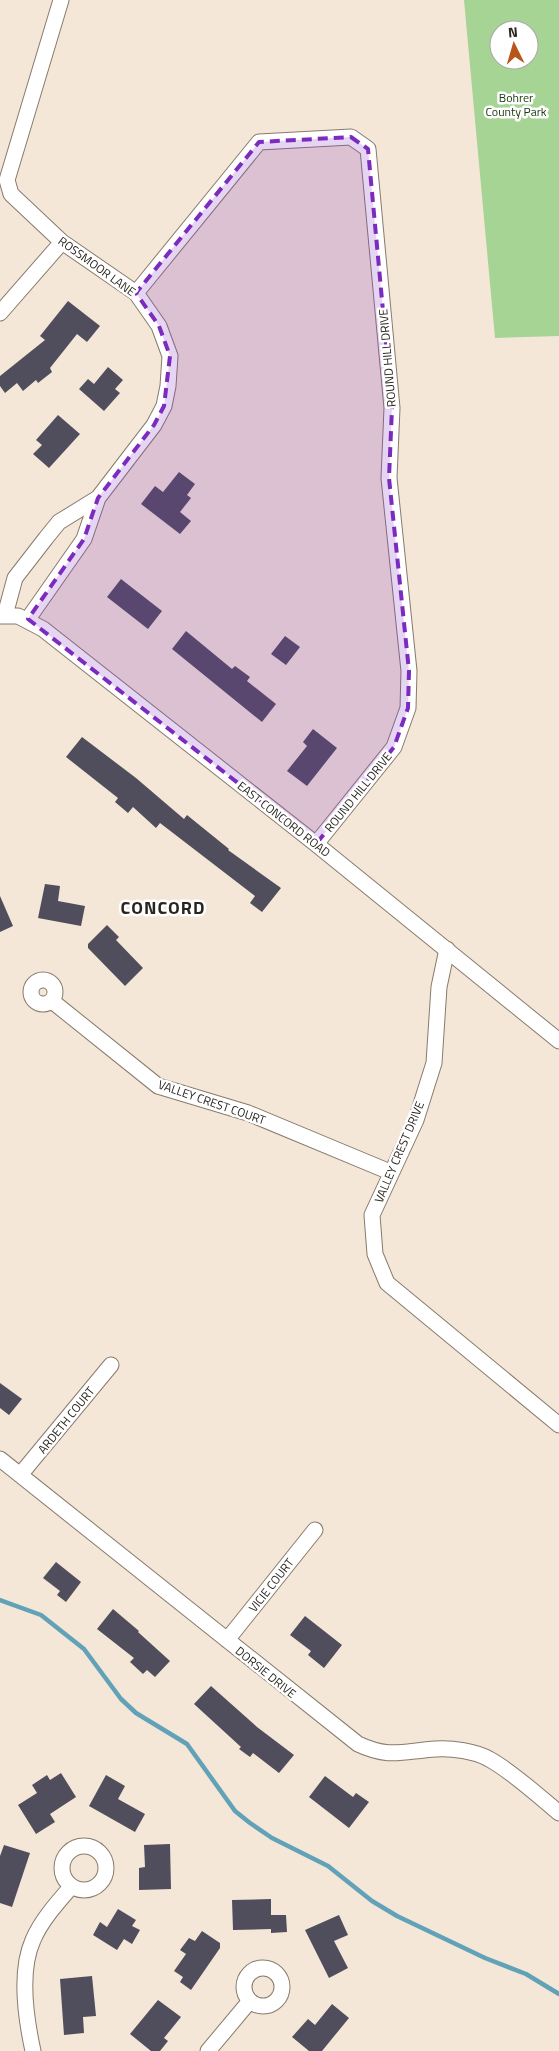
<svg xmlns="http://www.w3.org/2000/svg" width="559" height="2051" viewBox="0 0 559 2051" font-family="'Titillium Web',sans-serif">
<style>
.green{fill:#a6d494;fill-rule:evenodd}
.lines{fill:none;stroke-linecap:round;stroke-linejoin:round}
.stream{stroke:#62a2b8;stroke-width:4.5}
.building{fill:#504e5d}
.minor-casing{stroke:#877b6d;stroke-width:17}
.minor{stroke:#fff;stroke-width:15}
.marked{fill:#7b2cbf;fill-opacity:0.2;stroke:#7b2cbf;stroke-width:4;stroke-dasharray:10 6;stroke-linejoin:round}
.labels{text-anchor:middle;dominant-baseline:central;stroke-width:5;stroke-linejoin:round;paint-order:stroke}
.park-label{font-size:12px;fill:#19360a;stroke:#fff}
.street-label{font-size:12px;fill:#2a251f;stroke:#fff}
.district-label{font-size:18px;font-weight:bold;letter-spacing:1px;fill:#2a251f;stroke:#fff}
</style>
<rect width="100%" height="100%" fill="#f4e7d7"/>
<!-- green -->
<path class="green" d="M464,0H559V336L495,338ZM499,30H529V60H499Z"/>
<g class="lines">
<!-- stream -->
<path class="stream" d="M0,1600L41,1615L84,1649L121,1699L136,1713L187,1744L235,1811L250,1823L272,1838L328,1866L372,1901L397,1916L485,1958L526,1974L559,1994"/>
</g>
<!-- building -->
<path class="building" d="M68,301L100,326L87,342L77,334L50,368L52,372L38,383L36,380L23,391L17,383L5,393L0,386V376L45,340L40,336Z
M108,367L123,380L115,389L120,393L104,411L79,389L88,379L94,384Z
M58,415L80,434L49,468L33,454L42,445L36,440Z
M179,472L195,484L187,495L191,498L180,512L191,521L180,534L141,504L155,486L163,492Z
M121,579L162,611L148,629L107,597Z
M186,631L232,669L235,666L250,677L247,681L276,704L262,722L172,649Z
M285,636L300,647L286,665L271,654Z
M313,729L337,748L307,786L287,771L307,746L303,742Z
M82,737L136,778L184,819L187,815L229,849L228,850L281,888L262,912L250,903L255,896L160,823L156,828L133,807L128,813L115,802L118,798L66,757Z
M45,884L60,886L58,901L85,906L81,926L38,918Z
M0,896L13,926L0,932Z
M107,925L119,937L116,940L143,968L125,986L88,948V944Z
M0,1383L22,1399L9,1415L0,1408Z
M56,1562L81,1582L66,1602L57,1595L60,1591L43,1578Z
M113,1609L139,1631L138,1632L170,1661L155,1677L147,1670L143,1674L130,1662L134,1658L97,1629Z
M305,1616L342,1645L324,1668L308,1655L311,1651L290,1635Z
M211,1686L257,1727L294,1755L279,1773L253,1753L250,1757L239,1749L241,1747L194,1704Z
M61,1773L76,1797L50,1814L55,1822L36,1834L18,1805L37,1793L32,1785L47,1775L50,1780Z
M106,1775L125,1786L118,1799L145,1814L135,1832L89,1806Z
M325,1776L353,1797L356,1793L369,1802L349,1828L309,1797Z
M170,1844L171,1889L139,1890V1868L145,1867L144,1845Z
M4,1845L30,1853L12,1907L0,1903V1856Z
M271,1899V1915H286L287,1932L271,1933V1929L233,1930L232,1900Z
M118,1909L136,1920L132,1926L140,1930L132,1944L124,1939L117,1950L93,1935L100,1922L107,1927Z
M339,1915L348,1935L334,1941L348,1968L329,1978L305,1930Z
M202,1931L220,1943V1948L191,1990L180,1982L183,1977L174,1971L186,1954L180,1950L189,1938L195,1941Z
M92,1976L96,2016L83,2017L84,2033L64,2035L60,1979Z
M158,2000L181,2017L164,2038L168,2041L160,2051H151L130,2034Z
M332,2004L349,2018L322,2051H309L292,2037L308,2019L315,2025Z"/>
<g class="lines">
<defs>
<path id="minor" d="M136,293L259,142L351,137L368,149L392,408L389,478L409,671L408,708L394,747L316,844
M0,313L62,242
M5,615L15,578L46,538L59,522L98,498
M0,616H18L43,629L316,844L559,1041
M28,619L84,539L98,498L154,425L164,406L168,386L170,356L159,326L136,293L62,242L11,194L7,180L61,0
M447,949L439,987L434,1063L416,1120L372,1215L375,1254L387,1283L559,1425
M31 992a12 12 0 1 1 24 0a12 12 0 1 1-24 0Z
M52,1001L158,1086L248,1113L390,1172
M0,1459L358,1744C390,1759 403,1751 436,1749C452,1748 475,1751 489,1759C510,1770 540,1797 559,1813
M20,1475L111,1365
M227,1640L315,1530
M62 1868a22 22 0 1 1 44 0a22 22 0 1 1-44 0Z
M244 1987a19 19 0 1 1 38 0a19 19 0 1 1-38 0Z
M33,2051C26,2019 19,1971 33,1940C41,1921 57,1903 71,1887
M208,2051L249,2002"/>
</defs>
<!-- minor casing -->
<use href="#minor" class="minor-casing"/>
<!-- minor -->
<use href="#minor" class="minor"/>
</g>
<!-- marked area -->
<path class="marked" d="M351,137L368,149L392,408L389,478L409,671L408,708L394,747L316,844L28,619L84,539L98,498L154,425L164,406L170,356L159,326L136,293L259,142Z"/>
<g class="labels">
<!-- park labels -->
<g class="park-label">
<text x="516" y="97">Bohrer<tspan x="516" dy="14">County Park</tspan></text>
</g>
<!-- street labels -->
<g class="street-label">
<text transform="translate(97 266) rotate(36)">ROSSMOOR LANE</text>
<text transform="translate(387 358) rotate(-95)">ROUND HILL DRIVE</text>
<text transform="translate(358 792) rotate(-51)">ROUND HILL DRIVE</text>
<text transform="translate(284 819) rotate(38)">EAST CONCORD ROAD</text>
<text transform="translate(212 1102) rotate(19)">VALLEY CREST COURT</text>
<text transform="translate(399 1152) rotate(-67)">VALLEY CREST DRIVE</text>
<text transform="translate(66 1420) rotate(-51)">ARDETH COURT</text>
<text transform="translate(271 1585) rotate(-52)">VICIE COURT</text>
<text transform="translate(266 1672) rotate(39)">DORSIE DRIVE</text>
</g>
<!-- district labels -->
<g class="district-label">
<text x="163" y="907">CONCORD</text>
</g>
</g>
<!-- north arrow -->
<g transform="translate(514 45) rotate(355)"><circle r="24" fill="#ffffff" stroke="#aaa8a5"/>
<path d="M0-4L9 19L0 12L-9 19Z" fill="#b7551a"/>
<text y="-8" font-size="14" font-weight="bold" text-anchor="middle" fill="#2a251f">N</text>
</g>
</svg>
